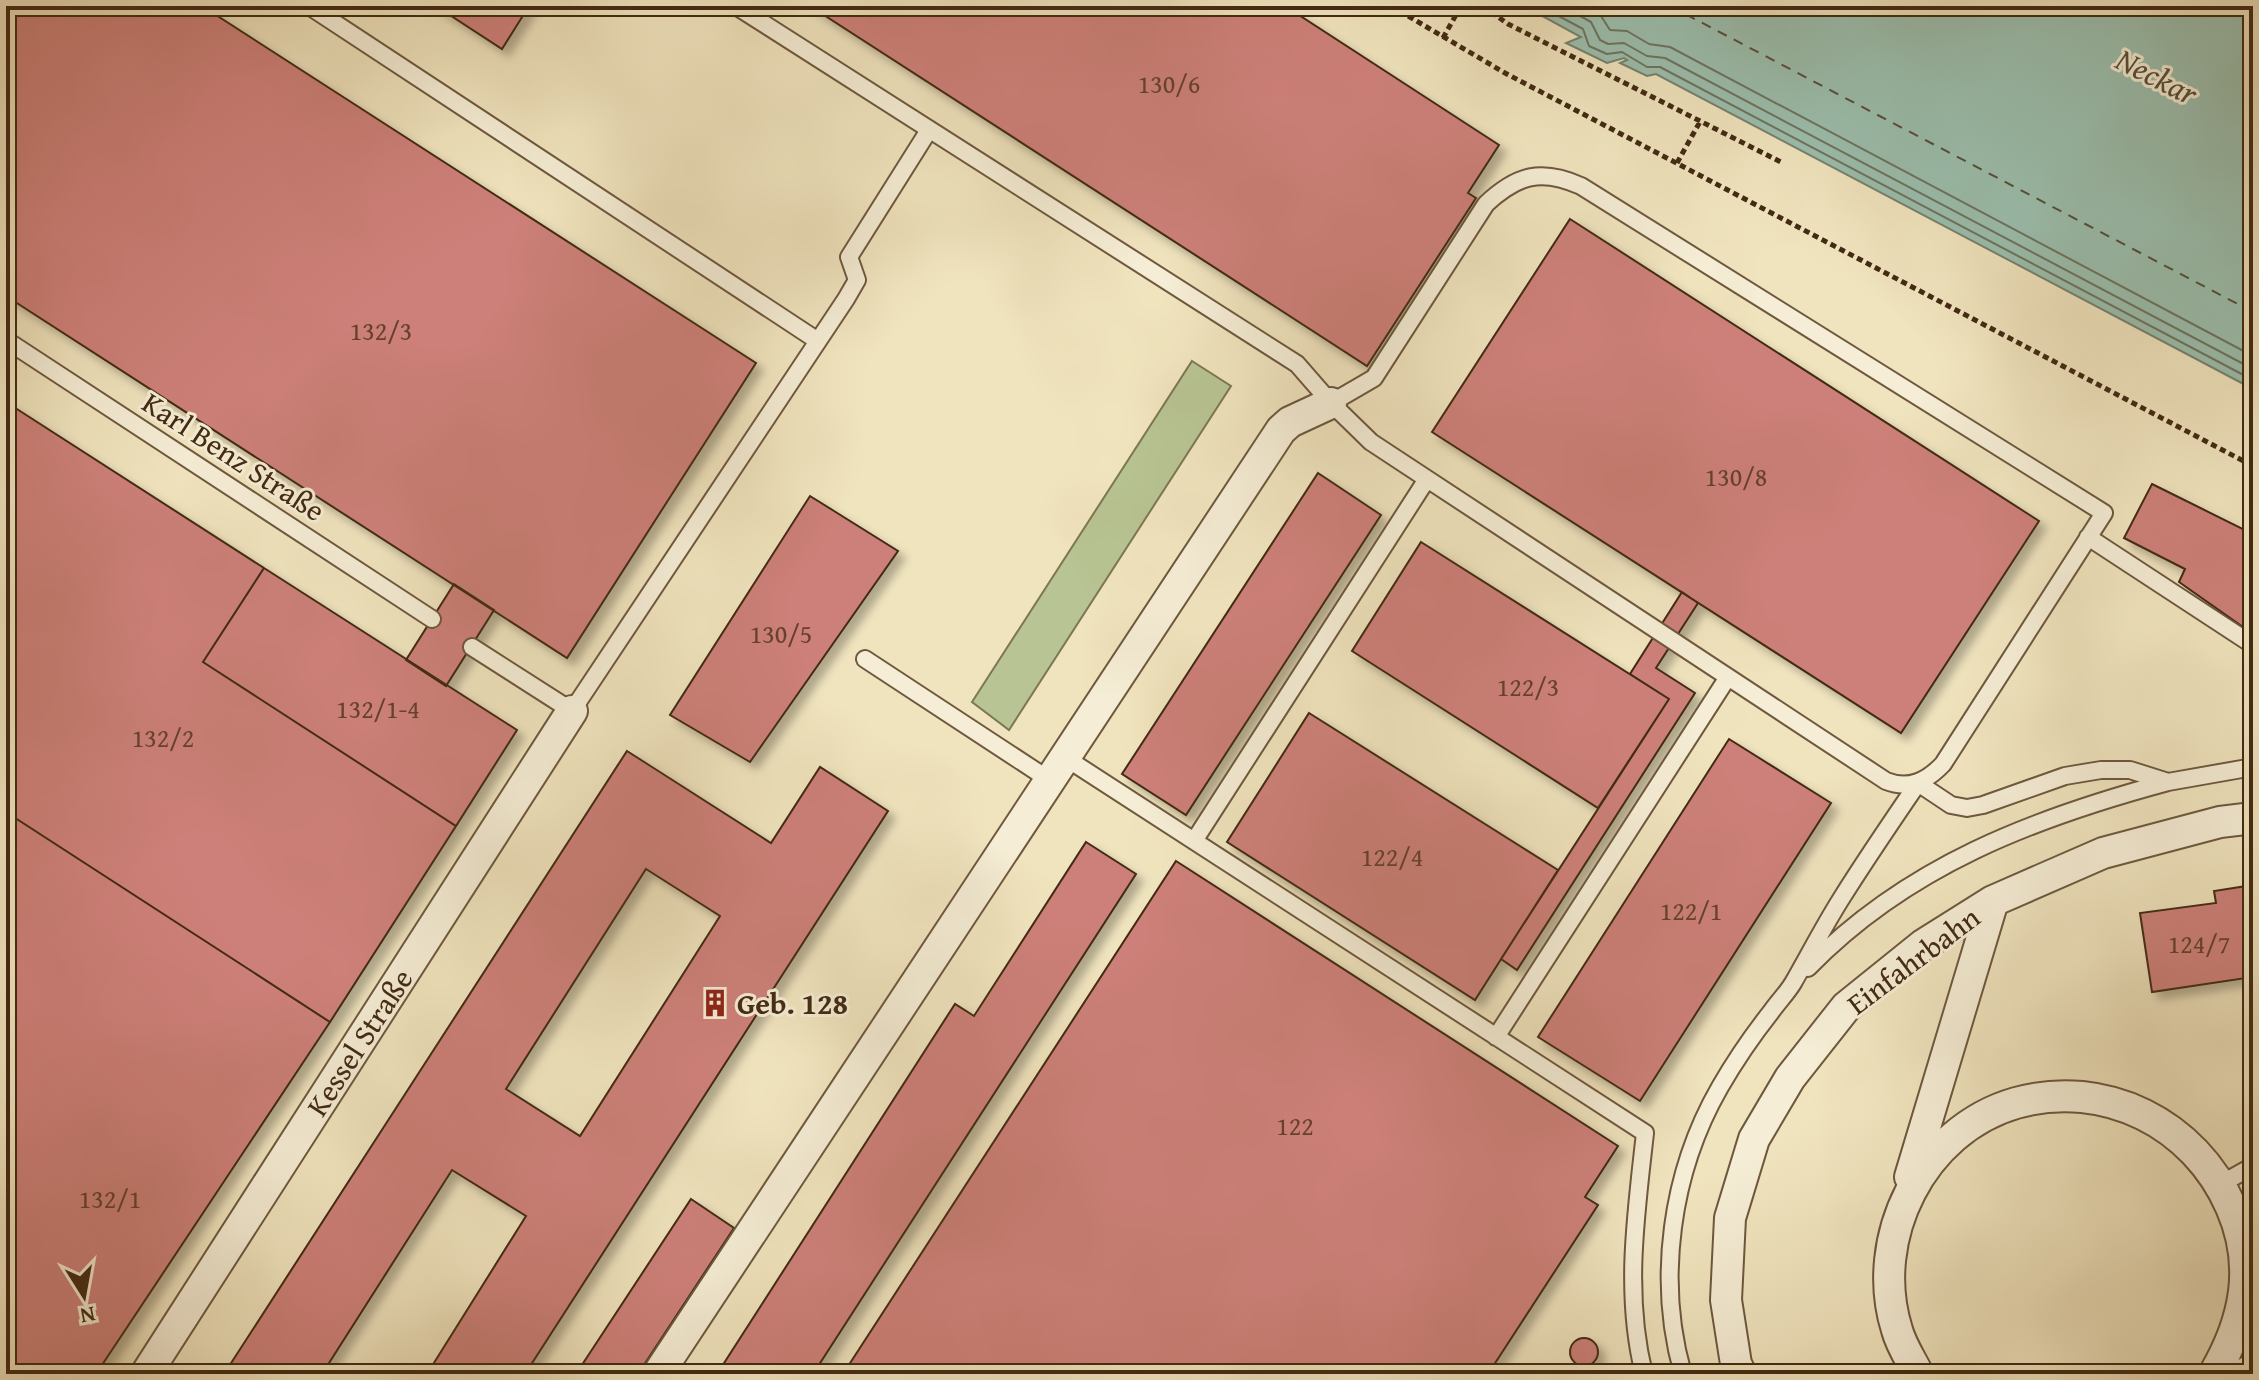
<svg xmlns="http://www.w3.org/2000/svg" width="2259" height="1380" viewBox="0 0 2259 1380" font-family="'Gentium Book Plus',serif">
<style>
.green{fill:#b8c493;stroke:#7d7753;stroke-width:2}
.water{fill:#9bbfae;stroke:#778370;stroke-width:2}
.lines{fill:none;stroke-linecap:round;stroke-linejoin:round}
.shore{stroke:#6e7460;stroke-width:2}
.ferry{stroke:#584f3a;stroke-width:2;stroke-dasharray:10 8;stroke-linecap:butt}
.building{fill:#cd8079;stroke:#422a13;stroke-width:2;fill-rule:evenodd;filter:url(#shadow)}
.service-casing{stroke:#6e583e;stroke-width:20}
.minor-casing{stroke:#6e583e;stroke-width:34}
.path{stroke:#422a13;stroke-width:5;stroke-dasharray:6 4;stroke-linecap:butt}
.service{stroke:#f5edd5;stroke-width:16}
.minor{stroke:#f5edd5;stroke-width:30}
.labels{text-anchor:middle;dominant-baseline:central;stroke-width:6;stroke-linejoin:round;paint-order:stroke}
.number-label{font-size:26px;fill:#65402c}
.street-label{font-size:30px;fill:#422a13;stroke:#f5edd5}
.poi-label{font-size:30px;font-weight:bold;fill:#422a13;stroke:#f5edd5;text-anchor:start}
.water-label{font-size:32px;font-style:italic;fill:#584f3a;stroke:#f5edd5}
</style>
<defs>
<filter id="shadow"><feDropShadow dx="7" dy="7" stdDeviation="4" flood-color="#0004"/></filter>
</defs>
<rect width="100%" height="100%" fill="#f0e4be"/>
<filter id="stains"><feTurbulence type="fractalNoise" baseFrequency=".0025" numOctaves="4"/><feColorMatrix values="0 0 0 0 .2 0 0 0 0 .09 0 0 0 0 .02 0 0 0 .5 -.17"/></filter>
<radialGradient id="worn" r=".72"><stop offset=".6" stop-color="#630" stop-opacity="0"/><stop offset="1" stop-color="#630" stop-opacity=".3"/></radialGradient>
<!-- green -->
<path class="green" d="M1192,361L1231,386L1009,730L972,702Z"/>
<!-- water -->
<path class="water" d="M1524,6H2253V389L1656,74L1647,76L1620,63L1627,60L1624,58L1607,63L1566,43L1581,37Z"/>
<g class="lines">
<!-- shore -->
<path class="shore" d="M1540,6L1583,29L1589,46L1607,54L1622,52L1647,67H1660L2253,380
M1562,6L1591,22L1600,40L1608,44L1624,43L1647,56L1665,58L2253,369
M1587,6L1601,16L1610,30L1627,31L1649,44L1670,47L2253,356"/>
<!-- ferry -->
<path class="ferry" d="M1670,6L2253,312"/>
</g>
<!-- building -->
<path class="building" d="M6,6H202L756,363L567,658L6,296Z
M436,6H529L502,49Z
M810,6H1285L1499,145L1468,193L1476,198L1367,366Z
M1570,219L2039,521L1901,733L1432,432Z
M6,402L264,568L203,662L456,826L330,1022L6,812Z
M1318,473L1381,515L1186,815L1122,774Z
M2152,484L2253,534V634L2179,582L2185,569L2124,538Z
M810,496L898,551L750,762L670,715Z
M1421,542L1669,699L1598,808L1352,651Z
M264,568L517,730L456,826L203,662Z
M454,584L494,610L446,686L406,660Z
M1682,592L1698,603L1656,668L1695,693L1517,970L1501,959L1669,699L1630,674Z
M1309,713L1558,870L1475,1000L1227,842Z
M1729,739L1831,803L1640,1101L1538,1037Z
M627,751L771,843L820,767L888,811L525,1374H427L526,1216L452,1170L322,1374H224ZM646,869L720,916L580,1136L506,1089Z
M6,812L330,1022L96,1374H6Z
M1086,842L1136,874L813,1374H717L955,1004L974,1016Z
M1176,861L1618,1146L1585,1197L1598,1205L1488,1374H843Z
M2253,885V977L2152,992L2140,913L2216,903L2214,891Z
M691,1199L734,1228L638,1374H576Z
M1570 1352a14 14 0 1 1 28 0a14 14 0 1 1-28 0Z"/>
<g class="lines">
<defs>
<path id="service" d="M309,6L818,341
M736,6L1297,364L1331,403L1371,442L1886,781C1909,790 1927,781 1943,764L2104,513L1581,186C1541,168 1517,175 1486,204L1374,378L1331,403
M6,340L432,619
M2088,537L2253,645
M472,647L572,711L846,299L857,280L849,257L929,130
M865,659L1051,781
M1066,758L1645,1133C1636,1214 1624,1294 1644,1374
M1918,783L1951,805L1967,808L1983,805L2065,776L2101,770H2130L2168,782L2253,767
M1194,841L1427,479
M1808,968C1907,866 2034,818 2168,782
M1496,1037L1728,677
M2221,1184L2253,1166
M1683,1374C1656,1280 1671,1172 1720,1087C1735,1061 1752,1036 1771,1012C1778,1002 1787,993 1793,983C1809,955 1824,926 1841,899C1866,859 1892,821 1918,783"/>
<path id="minor" d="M1910,1177L1993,901
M146,1374L572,711
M658,1374L1281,430L1290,422L1331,403
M1741,1374L1736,1364L1726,1300L1730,1218L1754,1139L1790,1078L1846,1007L1923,945L1993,901L2103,853L2220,822L2253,818
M1918,1374C1911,1360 1901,1345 1897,1330C1868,1238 1922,1130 2016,1103C2105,1078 2195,1124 2231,1207C2257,1266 2245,1321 2214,1374
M2244,1374L2253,1369"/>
</defs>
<!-- service casing -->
<use href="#service" class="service-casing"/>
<!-- minor casing -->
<use href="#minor" class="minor-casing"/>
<!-- path -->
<path class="path" d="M1391,6L1505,73L2253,466
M1420,6L1434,15L1439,6
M1483,6L1508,24L1781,162
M1443,38L1461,6
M1677,163L1701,120"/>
<!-- service -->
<use href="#service" class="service"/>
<!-- minor -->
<use href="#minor" class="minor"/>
</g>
<!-- icons -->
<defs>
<symbol id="building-bare" viewBox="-9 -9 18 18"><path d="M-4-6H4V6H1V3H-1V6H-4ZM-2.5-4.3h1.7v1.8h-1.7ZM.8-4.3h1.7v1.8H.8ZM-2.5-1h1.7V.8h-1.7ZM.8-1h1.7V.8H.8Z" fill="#8f2418" stroke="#f5edd5" stroke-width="2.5" paint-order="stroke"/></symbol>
</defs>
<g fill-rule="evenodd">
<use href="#building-bare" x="695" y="983" width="40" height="40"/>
</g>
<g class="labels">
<!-- number labels -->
<g class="number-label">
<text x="1169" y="83">130/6</text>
<text x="381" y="330">132/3</text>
<text x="1736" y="476">130/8</text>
<text x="781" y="633">130/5</text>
<text x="1528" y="686">122/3</text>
<text x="378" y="708">132/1-4</text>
<text x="163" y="737">132/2</text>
<text x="1392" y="856">122/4</text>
<text x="1691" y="910">122/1</text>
<text x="2199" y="943">124/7</text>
<text x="1295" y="1125">122</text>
<text x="110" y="1198">132/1</text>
</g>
<!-- street labels -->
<g class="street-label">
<text transform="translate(234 456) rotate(33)">Karl Benz Straße</text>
<text transform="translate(1913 960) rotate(-37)">Einfahrbahn</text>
<text transform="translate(359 1042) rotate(-57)">Kessel Straße</text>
</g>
<!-- poi labels -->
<g class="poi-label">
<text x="737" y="1003">Geb. 128</text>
</g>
<!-- water labels -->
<g class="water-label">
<text transform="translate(2157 76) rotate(27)">Neckar</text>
</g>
</g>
<!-- margin -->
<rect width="2259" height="1380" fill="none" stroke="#f0e4be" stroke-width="32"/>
<rect x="8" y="8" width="2243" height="1364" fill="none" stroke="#422a13" stroke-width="4"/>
<rect x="16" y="16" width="2227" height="1348" fill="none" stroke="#422a13" stroke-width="2"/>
<!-- north arrow -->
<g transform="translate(84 1296) rotate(169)" stroke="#f5edd5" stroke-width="6" paint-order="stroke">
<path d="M0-6L14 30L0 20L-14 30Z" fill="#422a13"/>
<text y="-12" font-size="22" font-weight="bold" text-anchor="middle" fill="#422a13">N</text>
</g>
<rect width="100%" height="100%" filter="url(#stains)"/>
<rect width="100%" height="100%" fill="url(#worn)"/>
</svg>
